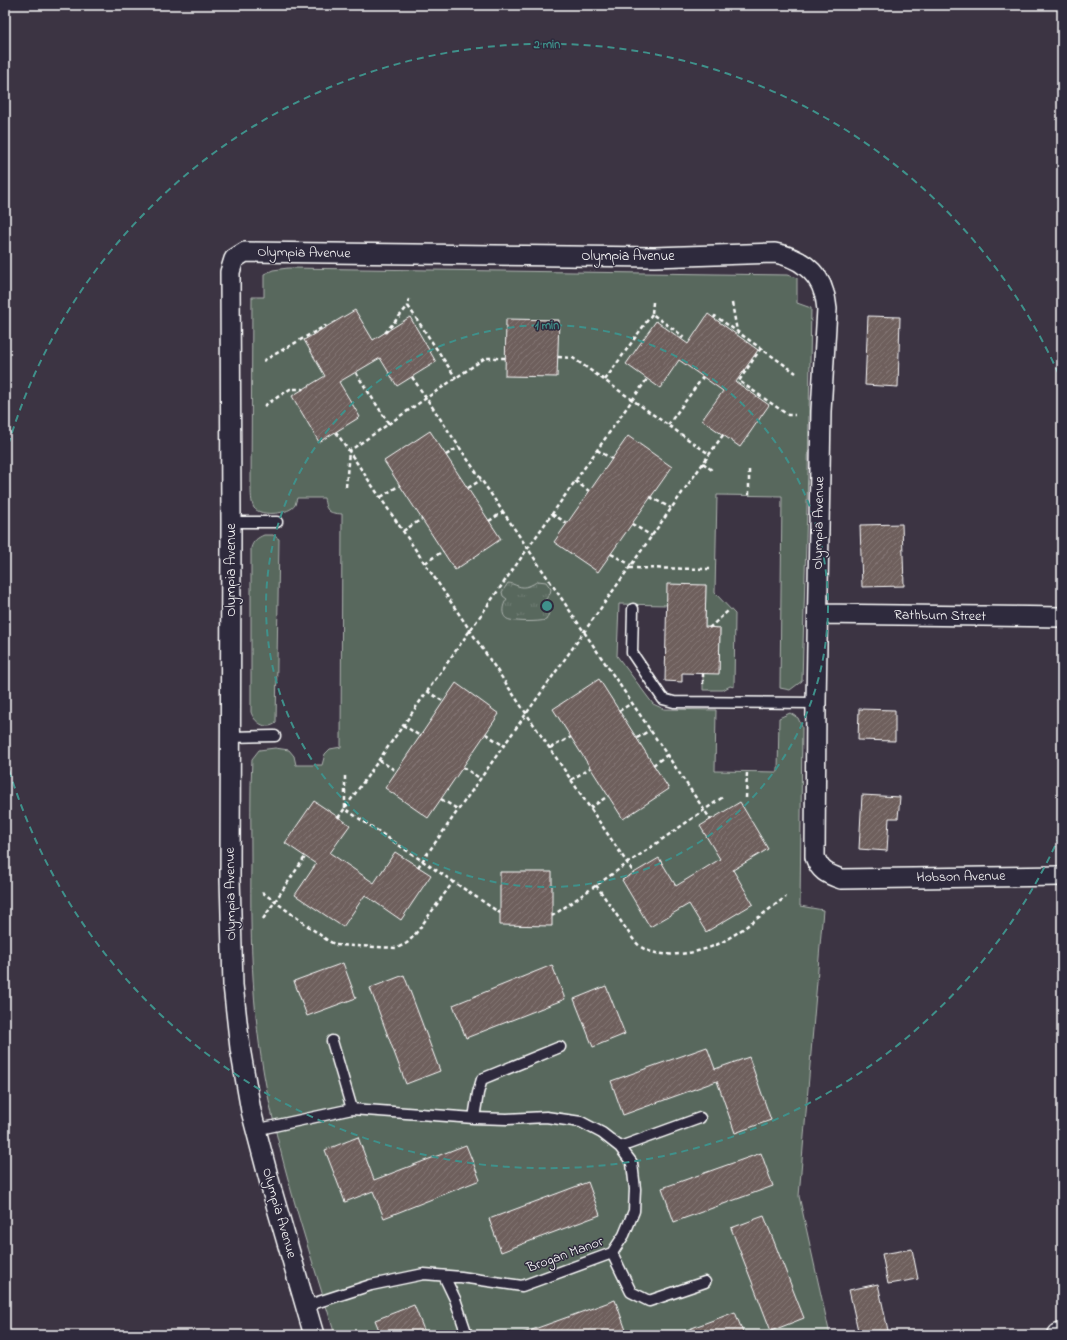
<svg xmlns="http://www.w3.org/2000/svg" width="1067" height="1340" viewBox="0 0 1067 1340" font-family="'Indie Flower',sans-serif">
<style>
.green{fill:#58675d;stroke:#acb3ae}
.park{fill:url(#park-tufts);stroke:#acb3ae}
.building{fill:url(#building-hatch);stroke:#fff}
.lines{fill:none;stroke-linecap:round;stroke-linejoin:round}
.service-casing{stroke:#fff;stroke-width:13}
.minor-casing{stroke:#fff;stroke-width:22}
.secondary-casing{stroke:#fff;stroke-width:25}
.path{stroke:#fff;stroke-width:2.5;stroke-dasharray:4 3;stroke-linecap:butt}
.service{stroke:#2f2a3d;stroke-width:10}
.minor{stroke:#2f2a3d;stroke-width:19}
.secondary{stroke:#2f2a3d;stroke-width:22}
.ring{fill:none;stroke:#3f918b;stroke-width:2;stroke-dasharray:7 5}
.labels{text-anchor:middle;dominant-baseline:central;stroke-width:3;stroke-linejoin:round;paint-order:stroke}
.street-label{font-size:14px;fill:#fff;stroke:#2f2a3d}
.centre{fill:#3f918b;stroke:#2f2a3d;stroke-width:2}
.ring-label{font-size:12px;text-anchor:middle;font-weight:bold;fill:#3f918b;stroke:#2f2a3d;stroke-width:3;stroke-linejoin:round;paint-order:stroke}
</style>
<defs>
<pattern id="park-tufts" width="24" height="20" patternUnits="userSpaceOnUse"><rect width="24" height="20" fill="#58675d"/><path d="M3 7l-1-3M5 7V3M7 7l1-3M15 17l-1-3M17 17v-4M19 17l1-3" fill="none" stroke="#717e75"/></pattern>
<pattern id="building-hatch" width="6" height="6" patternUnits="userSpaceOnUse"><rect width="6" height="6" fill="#6e5e5b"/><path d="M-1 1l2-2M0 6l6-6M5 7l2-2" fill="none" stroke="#847674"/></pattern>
</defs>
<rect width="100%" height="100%" fill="#3c3443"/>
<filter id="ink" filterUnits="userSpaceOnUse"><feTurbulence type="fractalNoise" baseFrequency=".025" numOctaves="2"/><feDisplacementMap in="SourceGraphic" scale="8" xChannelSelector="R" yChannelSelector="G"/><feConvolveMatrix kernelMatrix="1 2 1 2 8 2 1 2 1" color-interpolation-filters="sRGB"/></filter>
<g filter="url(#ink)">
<!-- green -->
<path class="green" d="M288,268L787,275L797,278V303L811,308L808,470L802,681L790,690L780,688L782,496L717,495L715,593L735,614L734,687L730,686L723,690H703V673H719L720,628L705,627L706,585L667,605L619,604L617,656L653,704L664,709L716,710L715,771L778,772L779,718L790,713L798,718L802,727L800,906L823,910L799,1196L830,1335H335C312,1259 286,1183 270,1105C252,1025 250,943 251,862C251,827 250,793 252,759L259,750L275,748L289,750L294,756L296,765H322L325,754L330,749L341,747L342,514C329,513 326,512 324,498H297C296,500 296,503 295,505C290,514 261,517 254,508C251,503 251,492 251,486L252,297H264V274L273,270Z
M264,535H273L279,539L276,723C266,731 254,722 251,712V548C253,541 257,538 264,535Z"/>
<!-- park -->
<path class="park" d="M538,581L546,582L551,589L550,594L545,600C551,606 550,613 546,620C537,622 519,622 510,620C500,618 502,605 507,599L503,596L502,592L508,583C512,583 514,585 518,586C525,589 532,585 538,581Z"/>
<!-- building -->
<path class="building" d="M355,310L373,340L410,317L436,362L397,386L380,358L339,382L360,417L319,442L292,396L325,376L304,340Z
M708,314L758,350L736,382L769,405L740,447L702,420L723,391L679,360L660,388L626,364L656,321L688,344Z
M868,316L900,317L898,387L865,385Z
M506,319L559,320L557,377L505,376Z
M430,431L501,539L455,570L384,461Z
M628,436L672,467L598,572L554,542Z
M902,524L904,586L862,587L860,525Z
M667,584L706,585L705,627L720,628L719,674L682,673V682L665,681Z
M599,679L669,789L623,819L553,709Z
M456,683L499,714L428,818L385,788Z
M859,709L895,710V741L858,740Z
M862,795L900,797L898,818H889L887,851L859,849Z
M314,801L350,825L330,853L374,883L395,852L431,875L401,920L365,895L343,927L295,895L316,864L285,843Z
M740,802L768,849L733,870L753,904L706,932L689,904L650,927L622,880L659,858L676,886L720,859L700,826Z
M500,872H552V926L500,925Z
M343,963L356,998L307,1016L294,981Z
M552,965L565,999L466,1038L453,1005Z
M404,975L440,1071L406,1084L370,988Z
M606,986L625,1034L593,1047L574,999Z
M707,1047L715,1069L749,1057L771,1120L735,1133L717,1081L623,1115L611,1081Z
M358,1137L374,1180L466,1145L480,1180L384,1218L373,1191L345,1202L325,1150Z
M761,1153L773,1186L674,1222L662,1188Z
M588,1182L600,1215L501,1252L489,1219Z
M764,1216L804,1318L771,1331L731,1228Z
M912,1249L918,1279L888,1284L882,1254Z
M878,1284L889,1335H859L849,1290Z
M615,1300L627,1333L622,1335H518Z
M414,1305L426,1335H381L375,1320Z
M735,1312L744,1335H673Z"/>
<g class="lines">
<defs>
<path id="service" d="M231,522H277
M633,609L632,653L663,699L674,702L816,703
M231,737L275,736
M332,1041L352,1109
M474,1118L478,1093L482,1079L560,1047
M255,1130L352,1109L474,1118L507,1119L546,1117L581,1122L602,1133L620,1147L632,1163L635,1189L634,1211L624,1235L612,1253L522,1286L461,1277L424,1274L371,1285L306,1306
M620,1147L700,1118
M612,1253L631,1292L649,1301L705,1282
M444,1276L455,1299L467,1335"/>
<path id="minor" d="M818,614L1062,617
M314,1335L272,1191L251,1111L240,1048L233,985L230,878L231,522L230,272L234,259L245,252L654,257L775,253C797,257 818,270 824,293C826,298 826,304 827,309L821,411L816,703L815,857C820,871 827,874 841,879L1062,876"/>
<path id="secondary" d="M1059,1335L1062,1334"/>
</defs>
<!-- service casing -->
<use href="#service" class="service-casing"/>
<!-- minor casing -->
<use href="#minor" class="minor-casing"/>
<!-- secondary casing -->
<use href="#secondary" class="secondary-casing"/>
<!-- path -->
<path class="path" d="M409,299L408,306L456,378
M653,302L652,314L683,336L681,339
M732,303L737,331
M714,318L715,316L796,373
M385,333L408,306
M761,348L739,381L788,415H795
M558,357L573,358L709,454
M263,361L325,326L326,327
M356,373L389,424
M412,377L711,820
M605,380L652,314
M264,406L290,389H303
M668,425L703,377
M336,432L634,873
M597,450L612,459
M446,455L459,447
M703,463L713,471
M749,470V495
M575,481L589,491
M346,487L349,451L485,358H505
M468,488L481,480
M381,497L400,485
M650,497L671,508
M552,514L567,523
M489,521L503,512
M632,524L652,536
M403,531L422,519
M611,554L631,565
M425,563L443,551
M629,568L712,569
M709,628L728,611
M703,673V685
M427,691L444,702
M619,711L632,703
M403,725L420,736
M486,734L504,746
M637,738L650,730
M550,748L571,737
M379,760L396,771
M653,765L667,755
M463,767L481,779
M345,776V809L500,913
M571,780L590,768
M746,798L747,772
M441,799L459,810
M590,808L608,796
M338,818L647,379
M418,867L723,435
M596,885C605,898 614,911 622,923C628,931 633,941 641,947C662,961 703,953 724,941C745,929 766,911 786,897
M262,892L327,940L336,945L397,948L407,943L414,936L453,882
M552,916L723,797
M263,919L305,857"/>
<!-- service -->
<use href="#service" class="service"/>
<!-- minor -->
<use href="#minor" class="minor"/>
<!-- secondary -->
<use href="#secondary" class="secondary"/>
</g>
</g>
<!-- distance rings -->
<g class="ring">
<circle cx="547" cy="606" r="281"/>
<path d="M1060 835A562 562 0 0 1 5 756M5 456A562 562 0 0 1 1060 377"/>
</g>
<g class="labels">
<!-- street labels -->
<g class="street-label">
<text transform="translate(304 253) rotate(1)">Olympia Avenue</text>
<text x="628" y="256">Olympia Avenue</text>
<text transform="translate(819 523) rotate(-89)">Olympia Avenue</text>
<text transform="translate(231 570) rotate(-90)">Olympia Avenue</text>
<text transform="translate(940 616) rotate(1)">Rathburn Street</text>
<text transform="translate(961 877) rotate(-1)">Hobson Avenue</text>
<text transform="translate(231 894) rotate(-91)">Olympia Avenue</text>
<text transform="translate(279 1213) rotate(74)">Olympia Avenue</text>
<text transform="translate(565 1255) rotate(-20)">Brogan Manor</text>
</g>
</g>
<circle cx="547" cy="606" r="6" class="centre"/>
<g class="ring-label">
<text x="547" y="48">2 min</text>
<text x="547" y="329">1 min</text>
</g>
<!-- margin -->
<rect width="1067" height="1340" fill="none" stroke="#2f2a3d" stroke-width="20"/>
<rect x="10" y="10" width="1047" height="1320" fill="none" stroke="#fff" stroke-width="1.5" filter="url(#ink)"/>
</svg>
